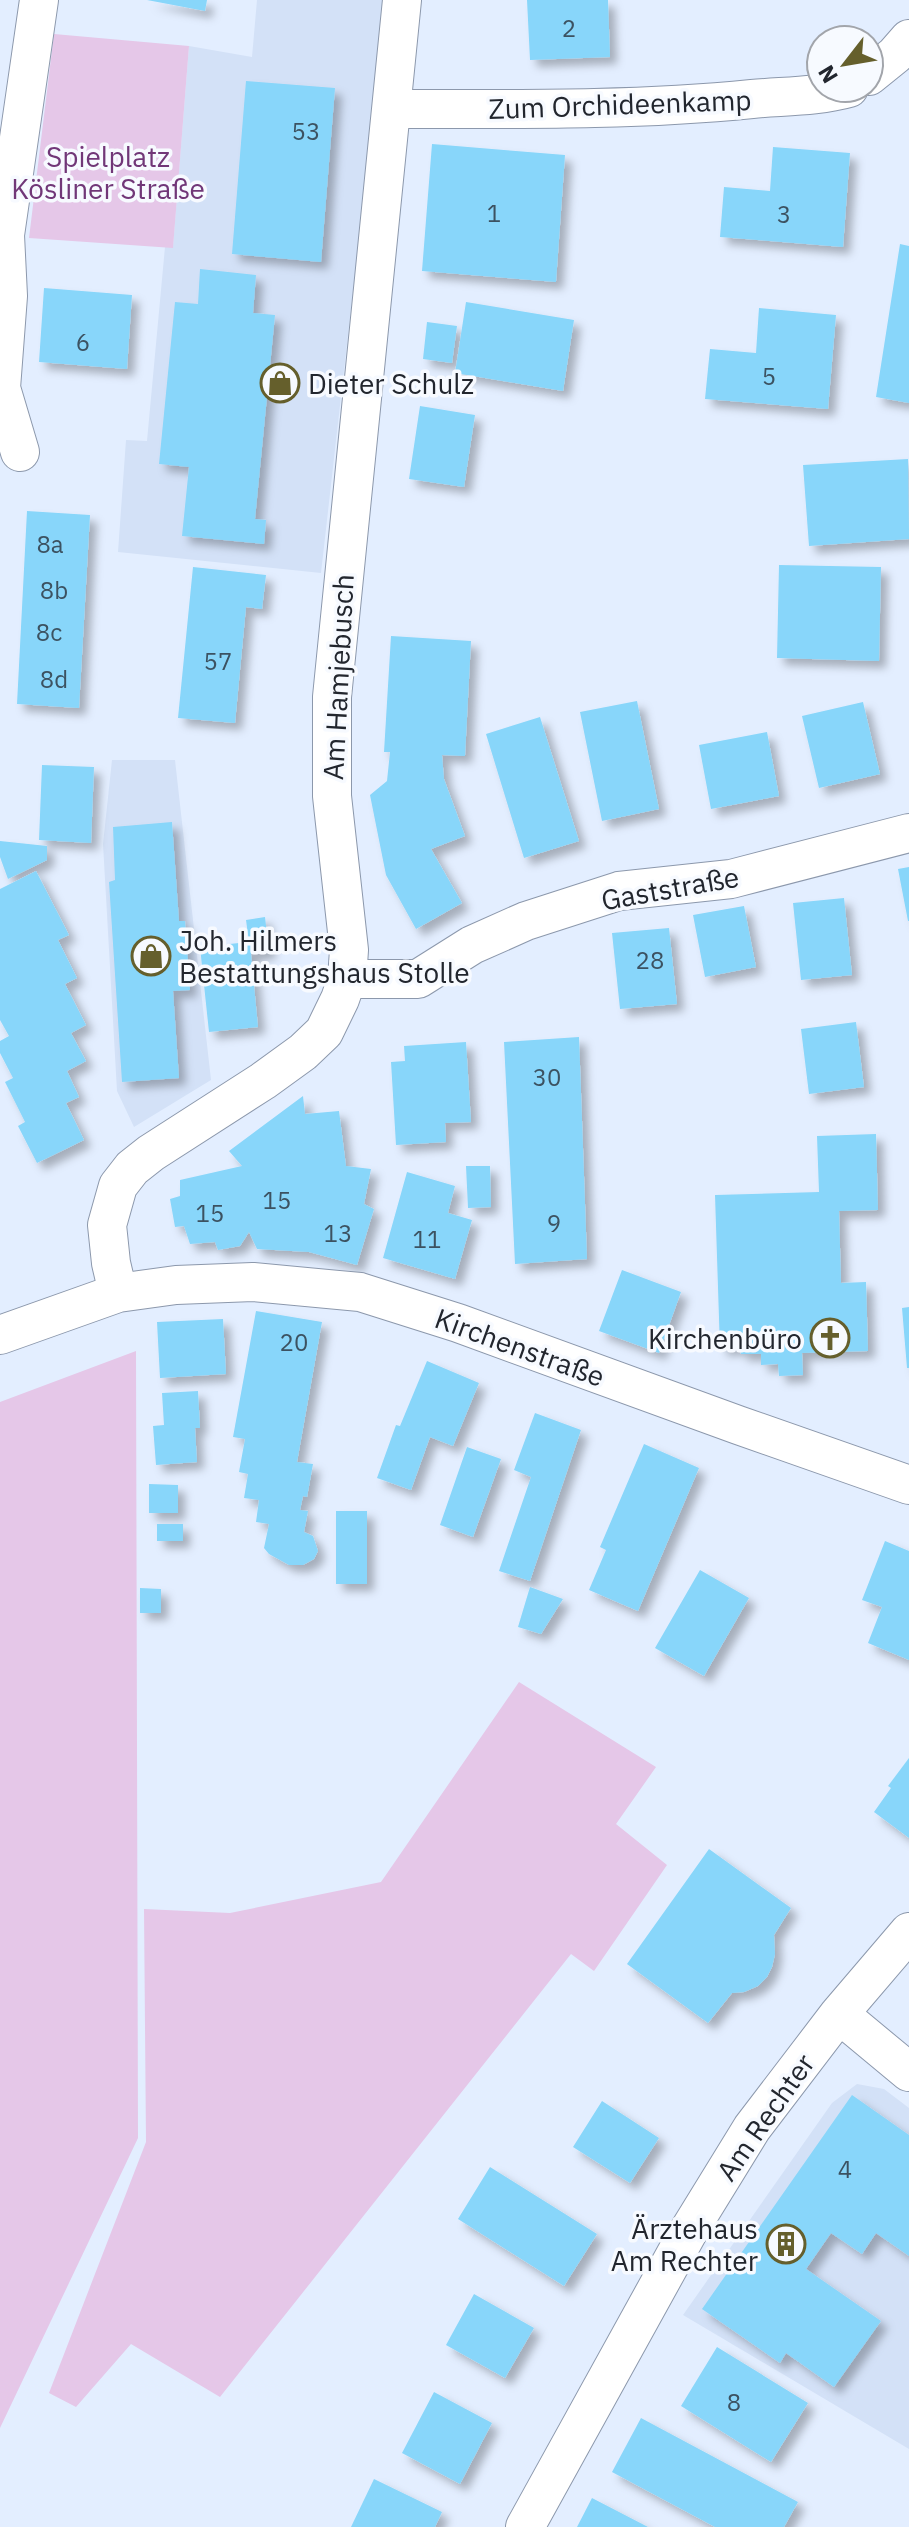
<svg xmlns="http://www.w3.org/2000/svg" width="909" height="2527" viewBox="0 0 909 2527" font-family="'IBM Plex Sans',sans-serif">
<style>
.built{fill:#d3e1f7}
.green{fill:#e5c7e8}
.building{fill:#88d6fa;filter:url(#shadow)}
.lines{fill:none;stroke-linecap:round;stroke-linejoin:round}
.street-casing{stroke:#8c98ac;stroke-width:40}
.street{stroke:#fff;stroke-width:38}
.labels{text-anchor:middle;dominant-baseline:central;stroke-width:7;stroke-linejoin:round;paint-order:stroke}
.number-label{font-size:24px;fill:#3c5261}
.street-label{font-size:28px;fill:#22262e;stroke:#f7faff}
.park-label{font-size:28px;fill:#713778;stroke:#f7faff}
.poi-label{font-size:28px;fill:#22262e;stroke:#f7faff;text-anchor:start}
</style>
<defs>
<filter id="shadow"><feDropShadow dx="7" dy="7" stdDeviation="4" flood-color="#0004"/></filter>
</defs>
<rect width="100%" height="100%" fill="#e3eeff"/>
<!-- built -->
<path class="built" d="M257,0H386L321,573L118,552L126,440L147,441L165,247H173L189,46L252,57Z
M112,760H175L211,1080L134,1127L117,1091L103,844Z
M857,2084L884,2089L909,2108V2449L683,2315L832,2103Z"/>
<!-- green -->
<path class="green" d="M54,34L189,46L173,248L29,238Z
M136,1351L138,2138L0,2428V1402Z
M519,1682L656,1767L616,1824L667,1865L594,1971L571,1954L220,2397L131,2344L76,2407L49,2393L146,2142L144,1909L230,1913L381,1882Z"/>
<!-- building -->
<path class="building" d="M147,0H207L205,11Z
M527,0H608L610,57L530,60Z
M246,81L335,88L321,262L232,254Z
M432,144L565,155L556,282L422,271Z
M773,147L850,153L843,247L720,237L724,187L770,191Z
M900,244L909,246V403L876,397Z
M200,269L256,275L253,313L275,315L255,519L266,520L264,544L182,536L189,467L159,464L175,302L198,304Z
M44,288L132,295L127,369L39,362Z
M466,302L574,320L563,391L455,373Z
M759,308L836,315L828,409L705,399L710,349L756,353Z
M427,322L457,326L452,363L423,359Z
M420,406L475,415L464,487L409,479Z
M908,459L909,539L809,546L803,465Z
M27,511L90,515L79,708L17,704Z
M779,565L881,567L879,661L777,658Z
M193,567L266,575L262,609L246,607L235,723L178,718Z
M391,636L471,641L465,756L442,755L444,779L465,836L431,849L462,903L416,929L386,875L370,795L387,781L390,752H384Z
M637,701L659,809L602,821L580,712Z
M863,702L880,774L819,788L802,716Z
M540,717L579,841L524,858L486,734Z
M767,732L779,796L711,809L699,745Z
M42,765L94,767L91,843L39,840Z
M172,822L179,921H185L190,990L173,991L179,1078L122,1082L109,882L115,880L113,827Z
M0,841L47,846V860L8,879L0,857Z
M909,867V921H908L898,869Z
M36,871L69,935L58,940L77,978L65,984L86,1025L71,1033L86,1061L67,1071L79,1097L66,1103L84,1140L37,1163L18,1126L25,1122L5,1082L13,1078L0,1053V1041L9,1036L0,1020V889Z
M844,898L852,975L801,980L793,903Z
M744,906L756,967L705,977L693,915Z
M265,917L269,952L251,954L258,1027L209,1032L200,947L249,942L246,920Z
M669,928L677,1004L620,1009L612,933Z
M856,1022L864,1087L809,1094L801,1029Z
M579,1037L587,1259L515,1264L504,1042Z
M466,1042L471,1122L445,1123L446,1142L396,1145L391,1062L405,1061L404,1046Z
M303,1096L305,1114L339,1111L346,1166L371,1169L364,1204L374,1209L357,1265L309,1252L257,1249L249,1232L240,1246L218,1250L215,1242L190,1244L184,1226L175,1227L170,1199L180,1196V1180L242,1166L229,1151Z
M876,1134L878,1210L839,1211L841,1283L866,1282L868,1351L802,1353L803,1375L779,1376L778,1364L761,1365V1354H741L740,1348L720,1349L715,1195L819,1192L817,1136Z
M466,1166H490L491,1207L468,1208Z
M407,1172L455,1186L448,1213L472,1220L455,1279L383,1258Z
M622,1270L681,1292L659,1353L599,1331Z
M909,1307V1368H907L902,1308Z
M256,1311L322,1322L297,1462L313,1464L307,1497L303,1496L300,1510L308,1511L304,1532L313,1536L318,1551L314,1559L303,1565H289L269,1554L264,1548L269,1524L256,1522L259,1500L244,1498L248,1474L239,1472L245,1439L233,1437Z
M223,1319L226,1374L160,1378L157,1322Z
M427,1361L479,1383L453,1446L430,1437L411,1490L377,1478L396,1425L400,1426Z
M198,1391L200,1428H195L197,1462L156,1465L153,1426L164,1425L162,1393Z
M535,1413L581,1430L530,1581L499,1571L531,1477L514,1470Z
M644,1444L699,1468L638,1611L589,1590L606,1550L600,1547Z
M467,1447L501,1459L473,1537L440,1525Z
M149,1484L178,1485V1513H149Z
M336,1511H367V1584H336Z
M157,1524H183V1541H157Z
M885,1541L909,1551V1660L868,1643L882,1607L862,1600Z
M700,1570L749,1598L704,1676L655,1648Z
M530,1587L563,1599L541,1634L518,1627Z
M140,1588L161,1589V1613H140Z
M909,1758V1838L874,1812L891,1788L888,1786Z
M709,1849L791,1908L774,1935L775,1954L772,1967L767,1977L758,1986L744,1992L732,1993L708,2023L627,1964Z
M852,2095L909,2135V2256L876,2233L862,2254L831,2233L806,2269L881,2321L834,2387L786,2353L780,2363L702,2309Z
M602,2101L659,2138L630,2183L573,2147Z
M490,2167L597,2234L564,2286L458,2219Z
M474,2294L534,2328L505,2378L446,2345Z
M717,2347L808,2403L771,2462L681,2406Z
M434,2392L492,2423L460,2484L402,2453Z
M641,2418L798,2502L784,2527H715L612,2472Z
M374,2479L442,2512L435,2527H351Z
M592,2498L648,2527H577Z"/>
<g class="lines">
<defs>
<path id="street" d="M869,76L895,55L909,39
M391,109C512,109 632,111 752,99C784,96 817,97 849,88
M20,452L1,388L8,296L5,235L39,0
M347,979H418L472,945L526,921L619,891L731,879L909,833
M118,1293L111,1263L107,1225L118,1186L132,1168L151,1153L263,1081L303,1052L324,1032L340,999L347,979L349,950L332,796V697L402,0
M0,1335L118,1293L176,1285L253,1282L360,1292L458,1323L738,1425L909,1485
M839,2014L909,2072
M525,2527L688,2232L752,2128L839,2014L909,1932"/>
</defs>
<!-- street casing -->
<use href="#street" class="street-casing"/>
<!-- street -->
<use href="#street" class="street"/>
</g>
<!-- icons -->
<defs>
<symbol id="shop-ring" viewBox="-11 -11 22 22"><circle r="9.5" fill="#f7faff" stroke="#655f2c" stroke-width="1.5"/><path d="M-5-2.5h2.3a2.7 3.5 0 0 1 5.4 0H5L5.5 6h-11ZM-1.5-2.5h3a1.5 2.3 0 0 0-3 0Z" fill="#655f2c"/></symbol>
<symbol id="church-ring" viewBox="-11 -11 22 22"><circle r="9.5" fill="#f7faff" stroke="#655f2c" stroke-width="1.5"/><path d="M-1.2-6h2.4v3.5h3.3v2.4h-3.3V6h-2.4V-.1h-3.3v-2.4h3.3Z" fill="#655f2c"/></symbol>
<symbol id="building-ring" viewBox="-11 -11 22 22"><circle r="9.5" fill="#f7faff" stroke="#655f2c" stroke-width="1.5"/><path d="M-4-6H4V6H1V3H-1V6H-4ZM-2.5-4.3h1.7v1.8h-1.7ZM.8-4.3h1.7v1.8H.8ZM-2.5-1h1.7V.8h-1.7ZM.8-1h1.7V.8H.8Z" fill="#655f2c"/></symbol>
</defs>
<g fill-rule="evenodd">
<use href="#shop-ring" x="258" y="361" width="44" height="44"/>
<use href="#shop-ring" x="129" y="934" width="44" height="44"/>
<use href="#church-ring" x="808" y="1316" width="44" height="44"/>
<use href="#building-ring" x="764" y="2222" width="44" height="44"/>
</g>
<g class="labels">
<!-- number labels -->
<g class="number-label">
<text x="569" y="28">2</text>
<text x="306" y="131">53</text>
<text x="494" y="213">1</text>
<text x="784" y="214">3</text>
<text x="83" y="342">6</text>
<text x="769" y="376">5</text>
<text x="50" y="544">8a</text>
<text x="54" y="590">8b</text>
<text x="49" y="632">8c</text>
<text x="218" y="661">57</text>
<text x="54" y="679">8d</text>
<text x="650" y="960">28</text>
<text x="547" y="1077">30</text>
<text x="277" y="1200">15</text>
<text x="210" y="1213">15</text>
<text x="554" y="1223">9</text>
<text x="338" y="1233">13</text>
<text x="427" y="1239">11</text>
<text x="294" y="1342">20</text>
<text x="845" y="2169">4</text>
<text x="734" y="2402">8</text>
</g>
<!-- street labels -->
<g class="street-label">
<text transform="translate(620 104) rotate(-2)">Zum Orchideenkamp</text>
<text transform="translate(338 677) rotate(-87)">Am Hamjebusch</text>
<text transform="translate(670 888) rotate(-10)">Gaststraße</text>
<text transform="translate(520 1347) rotate(20)">Kirchenstraße</text>
<text transform="translate(765 2117) rotate(-55)">Am Rechter</text>
</g>
<!-- park labels -->
<g class="park-label">
<text x="108" y="156">Spielplatz<tspan x="108" dy="32">Kösliner Straße</tspan></text>
</g>
<!-- poi labels -->
<g class="poi-label">
<text x="308" y="383">Dieter Schulz</text>
<text x="179" y="940">Joh. Hilmers<tspan x="179" dy="32">Bestattungshaus Stolle</tspan></text>
<text x="802" y="1338" text-anchor="end">Kirchenbüro</text>
<text x="758" y="2228" text-anchor="end">Ärztehaus<tspan x="758" dy="32">Am Rechter</tspan></text>
</g>
</g>
<!-- north arrow -->
<g transform="translate(845 64) rotate(239)"><circle r="38" fill="#f7faff" stroke="#a2a5ab" stroke-width="2"/>
<path d="M0-6L14 30L0 20L-14 30Z" fill="#655f2c"/>
<text y="-12" font-size="22" font-weight="bold" text-anchor="middle" fill="#22262e">N</text>
</g>
</svg>
